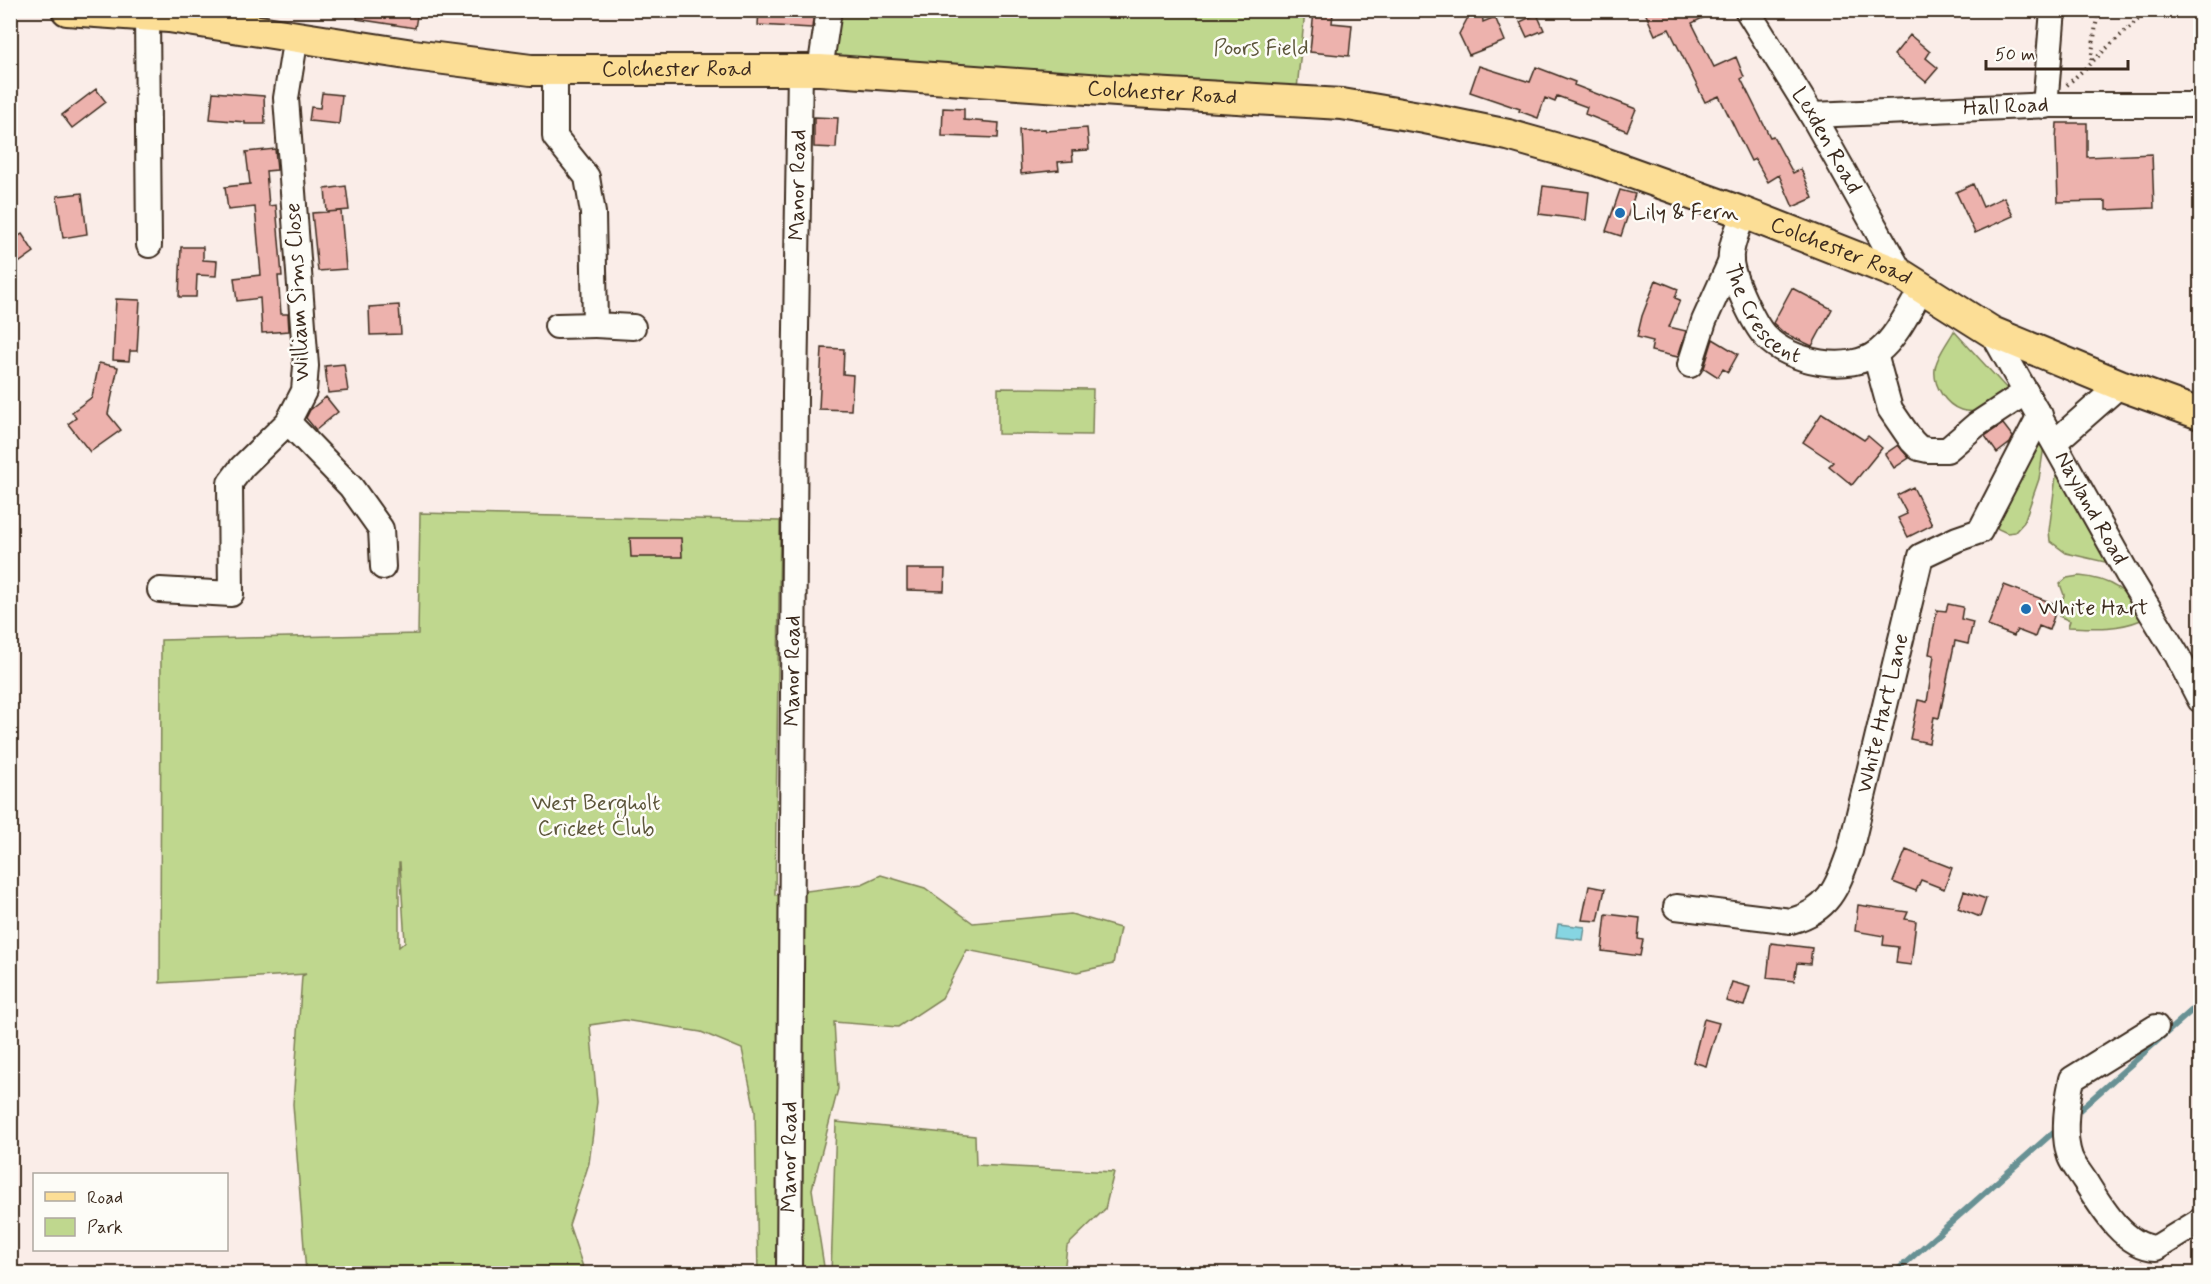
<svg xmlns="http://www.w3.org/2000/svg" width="2211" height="1284" viewBox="0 0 2211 1284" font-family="Mynerve,sans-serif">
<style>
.green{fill:#bfd78e;stroke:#7d8056;stroke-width:1.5;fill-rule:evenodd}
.water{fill:#86d5e2;stroke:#689194;stroke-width:1.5}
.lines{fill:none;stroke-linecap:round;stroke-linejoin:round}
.stream{stroke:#689194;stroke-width:6}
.building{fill:#edb2ad;stroke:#3b2a1e;stroke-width:1.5}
.minor-casing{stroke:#3b2a1e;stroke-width:28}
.major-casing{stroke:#3b2a1e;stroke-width:34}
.path{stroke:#3b2a1e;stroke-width:4;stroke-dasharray:1.5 4.5;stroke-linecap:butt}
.minor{stroke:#fdfcf7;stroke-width:24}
.major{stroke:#fcde96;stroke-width:30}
.poi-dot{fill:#1f6fb2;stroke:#fdfcf7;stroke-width:2}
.labels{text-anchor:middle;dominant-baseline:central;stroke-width:5;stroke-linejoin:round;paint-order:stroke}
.park-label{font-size:22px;fill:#5c553a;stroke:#fdfcf7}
.street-label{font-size:22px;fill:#3b2a1e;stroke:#fdfcf7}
.poi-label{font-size:22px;fill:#3b2a1e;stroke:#fdfcf7;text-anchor:start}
</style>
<rect width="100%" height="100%" fill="#faede8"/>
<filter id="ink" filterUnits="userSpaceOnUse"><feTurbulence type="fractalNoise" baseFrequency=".0167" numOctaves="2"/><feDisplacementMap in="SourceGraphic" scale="12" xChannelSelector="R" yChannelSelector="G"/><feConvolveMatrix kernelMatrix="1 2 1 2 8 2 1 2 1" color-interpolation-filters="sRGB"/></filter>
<g filter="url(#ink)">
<!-- green -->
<path class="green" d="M835,11H1305L1297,89L829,60Z
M1954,331L2010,392L1980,412C1974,411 1967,412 1961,410C1946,405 1933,386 1935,369C1936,357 1948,342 1954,331Z
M998,388L1093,389L1092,435L998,434Z
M2038,433L2044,446L2039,479L2024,522L2015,532L2007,533L1992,526Z
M2057,468L2109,563L2066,553L2050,541L2049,531Z
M420,513L780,521L775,895L862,884L881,875L925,888L973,923L1071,914L1120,928L1113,964L1077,972L967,950L942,998L898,1027L834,1022L838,1089L812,1189L825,1273H758L755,1110L742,1049L701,1032L624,1020L590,1025L597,1102L589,1163L569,1225L585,1273H306L293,1104L302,976L306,974L160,983L161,640L418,634ZM400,863L405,942L399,947V863Z
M2079,576C2106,578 2134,591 2141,620C2117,630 2093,628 2068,627L2070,621L2059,616L2064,595L2060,584L2067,578Z
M836,1122L975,1136L976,1165L1114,1172L1105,1209L1067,1246L1064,1273H831Z"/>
<!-- water -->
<path class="water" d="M1558,924L1585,927L1583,940L1556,937Z"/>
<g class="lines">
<!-- stream -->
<path class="stream" d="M2075,1114L2200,1003
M1893,1274L2058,1128"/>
</g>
<!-- building -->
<path class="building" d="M358,10H418L415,28L357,19Z
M759,10H814L812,28L758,25Z
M1472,10H1482L1483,22L1495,17L1505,41L1469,55L1459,34Z
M1644,10H1719L1692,23L1714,67L1736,57L1744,77L1741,79L1770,137L1773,136L1793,173L1801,169L1813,198L1793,207L1779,175L1768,182L1755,159L1751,161L1719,96L1705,102L1669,29L1655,35Z
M1314,11L1333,13L1332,23L1352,25L1349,56L1310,52Z
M1537,14L1544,30L1527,37L1520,22Z
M1910,35L1930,52L1926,58L1938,68L1926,82L1894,55Z
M1479,66L1530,82L1536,67L1575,82L1574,85L1636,109L1627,131L1585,114L1587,107L1557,96L1555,102L1545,98L1538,118L1519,111L1520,109L1470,92Z
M96,89L106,102L72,128L62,115Z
M213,92L264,96L265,124H245V122L210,119Z
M322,93L342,95L339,124L309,121L311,107L320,108Z
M943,108L964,109V120L999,123L998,138L942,136Z
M814,117L838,118L836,148L814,147Z
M2057,123H2087V157L2152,154L2154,208L2106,210V201L2058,202L2056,139Z
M1087,128L1089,150L1072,151L1073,161L1058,162L1059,170L1021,174L1019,130L1045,129L1046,131Z
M275,149L277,170L266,171L269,206L276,205L282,276H278L281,314H288L289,331L262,333L260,298L237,301L234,278L261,275L255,207L228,210L225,187L250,184L246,152Z
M1973,184L1983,207L2004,197L2013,216L1975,233L1956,192Z
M346,186L349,210L327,212L325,189Z
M1543,186L1589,192L1586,220L1539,214Z
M1620,190L1635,194L1621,236L1606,231Z
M82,193L87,234L63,238L57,196Z
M341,211L346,269L318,271L312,213Z
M22,234L34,252L10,269V242Z
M181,247H203V260L217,261L216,276L197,275L196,297H179Z
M1656,280L1678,289L1675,298L1680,300L1669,327L1686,331L1678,357L1651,351L1653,341L1637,337L1642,316Z
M1792,288L1832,309L1812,346L1784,333L1773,323Z
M116,299L140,300L137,351H130L129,361L113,360Z
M399,305L401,334L370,335L369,307Z
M1713,339L1738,354L1728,372L1723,369L1718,377L1704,368Z
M822,348L844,349L843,374L853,375L851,410L819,409Z
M99,363L118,367L108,414L121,430L90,452L68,424L76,418L72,412L92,397Z
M344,364L348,391L328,393L325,366Z
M326,397L338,412L316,430L306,418L310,410Z
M1822,413L1864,440L1868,436L1882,448L1852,485L1829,466L1833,462L1803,442Z
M2003,424L2013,437L2010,443L1997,453L1985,436Z
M1898,445L1909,458L1894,468L1885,454Z
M1913,487L1932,525L1908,537L1898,518L1907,514L1897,495Z
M630,538H681L682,557H631Z
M907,569H945L944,591L907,590Z
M2004,585L2058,605L2049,630L2039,626L2035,637L2017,630L2014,636L1988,626Z
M1948,604L1963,607L1961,619L1973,622L1968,644L1955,641L1939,718L1934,717L1929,743L1910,739L1918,700L1927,702L1934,655L1929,654L1937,610L1946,611Z
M1906,850L1952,868L1944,889L1921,880L1916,891L1893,882Z
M1589,886L1605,889L1598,921L1582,920Z
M1964,891L1986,899L1980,917L1958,908Z
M1858,905L1908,912L1905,919L1916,921L1911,965L1896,963L1898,947L1883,945L1884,936L1855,931Z
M1606,914L1640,918L1638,939L1643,940L1640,956L1602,951Z
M1771,943L1812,948L1810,964L1797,963L1794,981L1767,978Z
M1732,982L1750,987L1744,1006L1726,1001Z
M1704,1019L1719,1023L1706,1066L1693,1062Z"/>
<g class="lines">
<defs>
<g id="minor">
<path id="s1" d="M1747,10L1812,115L1902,275"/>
<path d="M147,15L149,245"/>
<path d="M820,70L829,10"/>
<path d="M555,71V137L587,177L593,213L595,325L633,327"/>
<path d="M2045,106L2053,10"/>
<path id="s2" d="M1812,115L2051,105H2200"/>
<path id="s3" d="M1744,213C1739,227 1729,247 1731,262C1733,279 1753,323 1765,336C1788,362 1851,375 1879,351C1897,337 1911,306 1923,287"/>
<path d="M557,326L595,325"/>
<path id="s4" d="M1992,332L2127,573L2177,655L2200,700"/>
<path d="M1875,354L1890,409L1912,441L1919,448L1928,450H1947L1976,425L2026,392"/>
<path d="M1690,365L1704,321L1731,261"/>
<path d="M288,422L351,487L381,529L383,567"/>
<path d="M2055,442L2120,385"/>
<path d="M160,590L231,594L230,483L242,467L288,422L304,391L306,366L286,98L296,36"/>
<path id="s5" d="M1676,907L1791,921C1830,910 1837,887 1850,851L1921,556L1957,539L1980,531L2040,415"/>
<path d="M2156,1027L2072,1079C2067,1102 2062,1135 2070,1157C2073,1165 2080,1173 2085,1181C2100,1205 2124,1247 2156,1248L2200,1221"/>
<path id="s6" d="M789,1274L795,394L800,69"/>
</g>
<g id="major">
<path id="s7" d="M67,10L169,17L413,55L531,70H820L1117,91L1342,104L1425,118L1508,135L1593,159L1744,213L1902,275L1992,332L2120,385L2200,414"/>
</g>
</defs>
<!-- minor casing -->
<use href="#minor" class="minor-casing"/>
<!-- major casing -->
<use href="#major" class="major-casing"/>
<!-- path -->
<path class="path" d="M2091,60L2098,10
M2067,85L2148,10"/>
<!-- minor -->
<use href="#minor" class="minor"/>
<!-- major -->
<use href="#major" class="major"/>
</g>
</g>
<!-- markers -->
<g class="poi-dot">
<circle cx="1620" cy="213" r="6"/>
<circle cx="2026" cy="609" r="6"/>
</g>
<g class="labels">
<!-- park labels -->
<g class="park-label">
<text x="1261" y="49">Poors Field</text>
<text x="596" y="804">West Bergholt<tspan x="596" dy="25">Cricket Club</tspan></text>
</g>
<!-- street labels -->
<g class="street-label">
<text stroke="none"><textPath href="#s7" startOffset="614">Colchester Road</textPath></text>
<text stroke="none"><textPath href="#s7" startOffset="1100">Colchester Road</textPath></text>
<text stroke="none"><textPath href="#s2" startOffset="194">Hall Road</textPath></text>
<text stroke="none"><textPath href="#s1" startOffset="153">Lexden Road</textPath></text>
<text stroke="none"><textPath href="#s6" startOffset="1089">Manor Road</textPath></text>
<text stroke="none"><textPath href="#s7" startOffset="1802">Colchester Road</textPath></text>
<text transform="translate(298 292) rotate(-93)">William Sims Close</text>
<text stroke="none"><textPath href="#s3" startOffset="114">The Crescent</textPath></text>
<text stroke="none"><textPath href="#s4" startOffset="202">Nayland Road</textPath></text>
<text stroke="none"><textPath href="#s6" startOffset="603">Manor Road</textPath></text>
<text stroke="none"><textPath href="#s5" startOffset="354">White Hart Lane</textPath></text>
<text stroke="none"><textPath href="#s6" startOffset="117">Manor Road</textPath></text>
</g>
<!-- poi labels -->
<g class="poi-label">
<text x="1632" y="213">Lily &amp; Fern</text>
<text x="2038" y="609">White Hart</text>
</g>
</g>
<!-- margin -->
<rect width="2211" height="1284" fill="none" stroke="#fdfcf7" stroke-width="36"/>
<rect x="18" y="18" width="2175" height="1248" fill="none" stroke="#3b2a1e" stroke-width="2" filter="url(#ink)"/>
<!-- legend -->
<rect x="33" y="1173" width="195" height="78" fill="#fdfcf7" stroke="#afa8a0" stroke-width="1.5"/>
<rect x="45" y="1192" width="30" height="9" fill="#fcde96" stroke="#afa8a0" stroke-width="1.5"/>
<text x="87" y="1203" font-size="18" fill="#3b2a1e">Road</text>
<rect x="45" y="1218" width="30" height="18" fill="#bfd78e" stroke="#afa8a0" stroke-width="1.5"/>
<text x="87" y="1233" font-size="18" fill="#3b2a1e">Park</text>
<!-- scale -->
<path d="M1986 60v9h142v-9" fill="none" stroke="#3b2a1e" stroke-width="3"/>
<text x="1995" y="60" font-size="18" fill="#3b2a1e" stroke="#fdfcf7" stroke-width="4.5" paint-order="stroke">50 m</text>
</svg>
